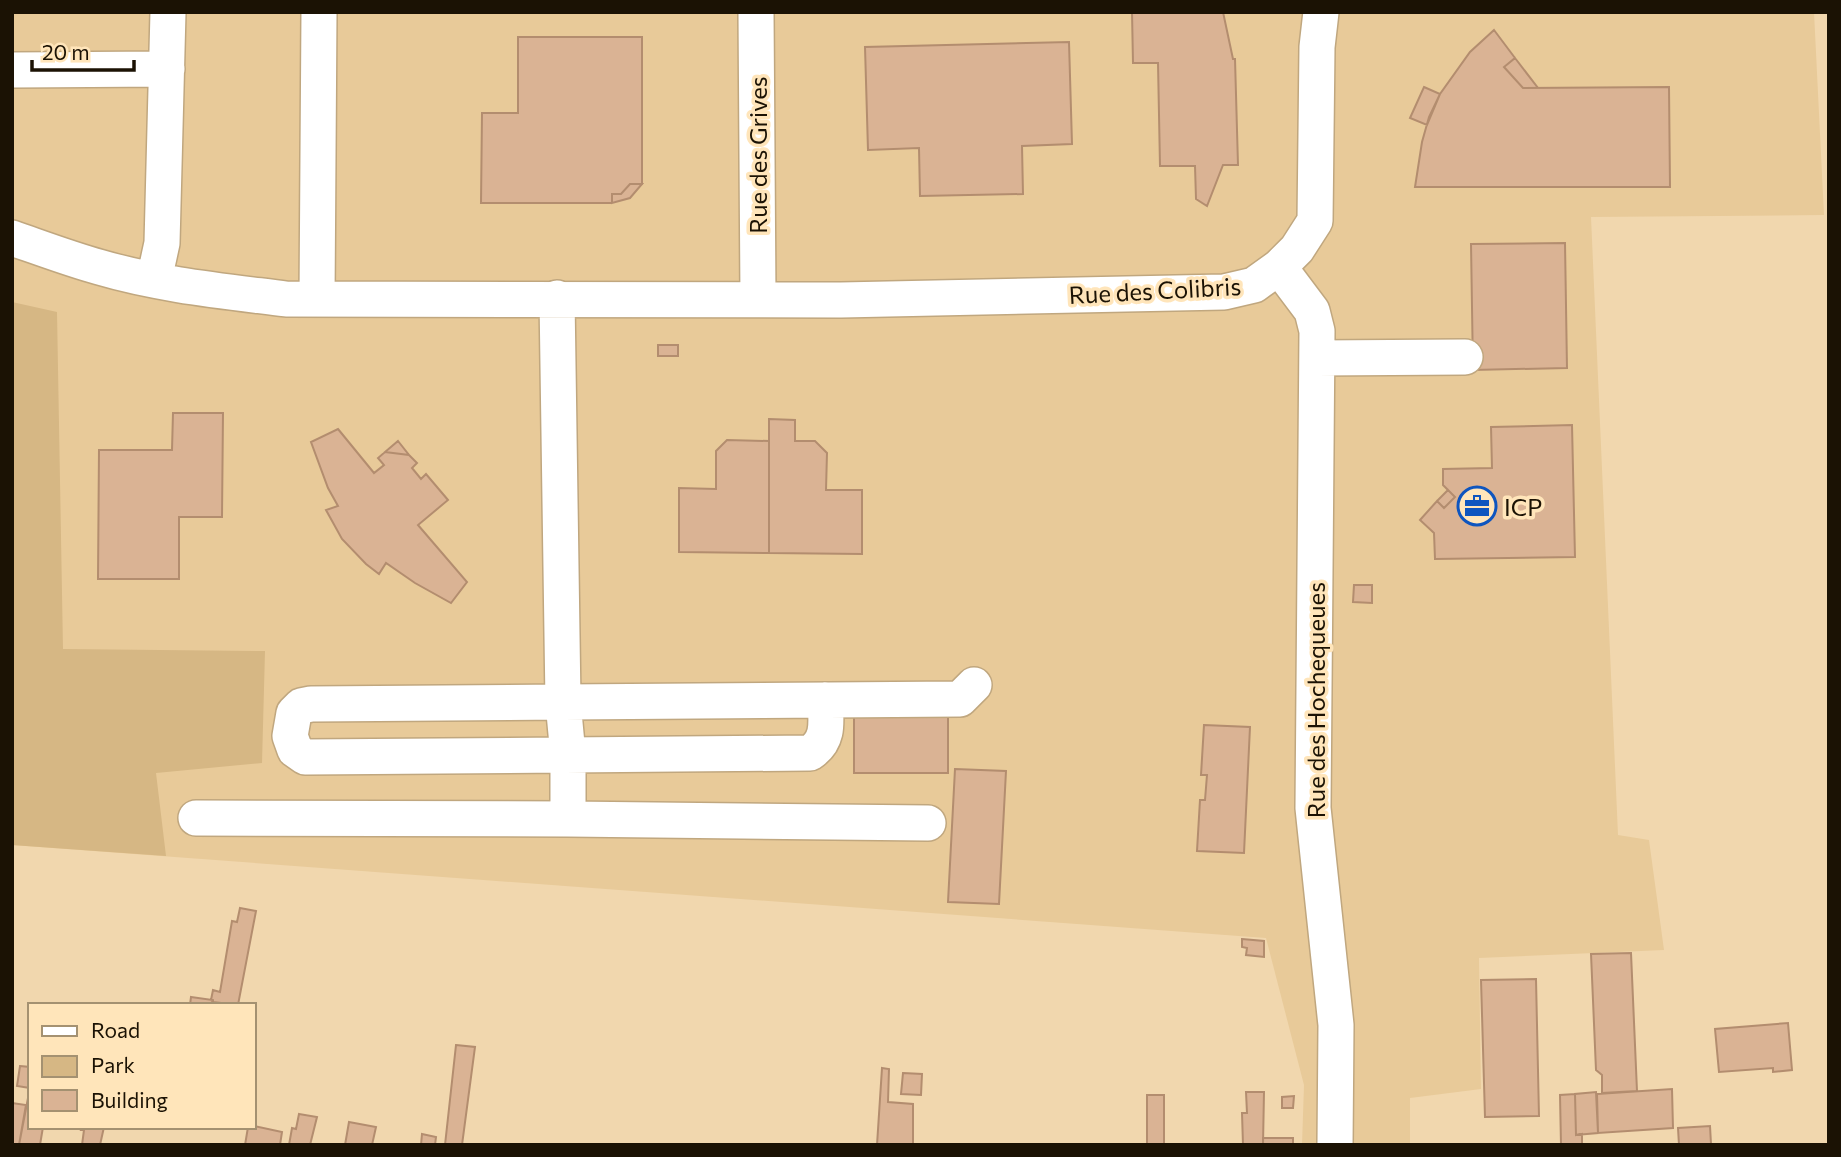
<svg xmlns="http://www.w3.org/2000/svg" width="1841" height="1157" viewBox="0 0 1841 1157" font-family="Commissioner,sans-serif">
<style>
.built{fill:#e8ca99}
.green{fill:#d6b784}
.building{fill:#dab394;stroke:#b38d6f;stroke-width:2}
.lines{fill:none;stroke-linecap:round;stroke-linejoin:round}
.minor-casing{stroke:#c0a77f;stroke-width:38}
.minor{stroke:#fff;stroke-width:35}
.labels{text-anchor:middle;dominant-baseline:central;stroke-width:7;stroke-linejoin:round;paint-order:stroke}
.street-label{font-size:24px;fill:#1b1204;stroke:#ffe5ba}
.poi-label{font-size:24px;fill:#1b1204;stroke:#ffe5ba;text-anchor:start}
</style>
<rect width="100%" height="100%" fill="#f1d7ae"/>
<!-- built -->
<path class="built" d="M12,12H1814L1824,215L1591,217L1618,835L1649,840L1664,950L1479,958L1481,1089L1410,1098V1145H1302L1304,1085L1266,938L12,845Z"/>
<!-- green -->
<path class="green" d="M12,302L57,312L63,649L265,651L262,763L156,773L166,856L12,845Z"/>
<!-- building -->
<path class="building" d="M1132,12H1223L1233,59H1235L1238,165H1223L1207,206L1196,199L1195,166H1160L1158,63H1133Z
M1494,30L1515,58L1504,67L1523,88L1669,87L1670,187H1415L1422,142L1429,117L1440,94L1470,52Z
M518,37H642V184H630L621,194H612V203H481L482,113H518Z
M1069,42L1072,144L1022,146L1023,194L920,196L919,148L868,150L865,47Z
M1515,58L1538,88H1523L1504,67Z
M1424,87L1440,94L1427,125L1410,118Z
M630,184H642L630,198L612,203V194H621Z
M1565,243L1567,368L1473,370L1471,244Z
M658,345H678V356H658Z
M173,413H223L222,517H179V579H98L99,450H172Z
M769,419L795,420V441H815L827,453L826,490H862V554L769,553Z
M1572,425L1575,557L1435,559L1434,533L1420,520L1437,501L1444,508L1455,497L1443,485V469L1492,468L1491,427Z
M338,429L374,473L384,465L378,458L385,452L409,455L417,463L412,468L421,479L426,474L448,500L418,525L467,582L451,603L415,583L386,563L379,574L366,564L342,539L326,510L338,506L328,488L311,442Z
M727,440L769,441V553L679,552V488L716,489V451Z
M398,441L409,455L385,452Z
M1448,490L1455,497L1444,508L1437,501Z
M1354,585H1372V603L1353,602Z
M854,714H948V773H854Z
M1204,725L1250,727L1244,853L1197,851L1200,800H1205L1207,775H1201Z
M955,769L1006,771L999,904L948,902Z
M240,908L256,911L238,1005L213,1002L211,1000L213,990L220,992L232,921L237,922Z
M1242,939L1264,941V957L1246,955L1247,948L1242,947Z
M1631,953L1637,1091L1602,1093V1075L1596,1070L1591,954Z
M1536,979L1539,1116L1485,1117L1481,980Z
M191,997L213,1000V1005H190Z
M1788,1023L1792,1070L1773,1072V1068L1719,1072L1715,1029Z
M456,1045L475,1047L462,1145H445Z
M20,1066L30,1067V1088L17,1086Z
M882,1068L889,1069L888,1102L913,1104V1145H877Z
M903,1073L922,1074L921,1095L901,1094Z
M1672,1089L1673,1128L1598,1133L1597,1094Z
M1246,1092H1264L1263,1145H1243L1242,1113H1247Z
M1596,1092L1598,1133L1576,1135L1575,1094Z
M1575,1094L1576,1135L1582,1134V1145H1561L1560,1095Z
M1147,1095H1164V1145H1147Z
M1294,1096L1293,1108H1282V1097Z
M28,1098H30V1127H43L40,1145H19Z
M12,1103L26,1105L19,1145H12Z
M299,1114L317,1117L310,1145H289L292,1128L296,1129Z
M349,1122L376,1127L372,1145H345Z
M254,1126L282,1132L280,1145H245L248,1127Z
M1710,1126L1711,1144L1679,1145L1678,1128Z
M82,1127H104L100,1145H82L84,1130H81Z
M422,1134L436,1137L435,1145H421Z
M1263,1138H1293V1145H1263Z"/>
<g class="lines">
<defs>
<path id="minor" d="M756,12L758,298
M12,70L167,69
M12,238C41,248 70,259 99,267C160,285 223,291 286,299L841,300L1224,292L1254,285L1279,267L1297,249L1315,221L1317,47L1321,12
M1279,267L1312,311L1317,331L1313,808L1336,1025L1335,1145
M154,280L162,243L168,12
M557,298L563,702L960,699L974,685
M317,299L319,12
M1317,358L1465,357
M825,700C826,721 830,740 810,753L305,757L295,750L290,736L294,713L301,706L311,704L563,702L568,755V819L928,823
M196,818L568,819"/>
</defs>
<!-- minor casing -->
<use href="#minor" class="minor-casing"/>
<!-- minor -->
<use href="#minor" class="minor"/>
</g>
<!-- icons -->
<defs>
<symbol id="office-ring" viewBox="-11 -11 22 22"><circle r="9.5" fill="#ffe5ba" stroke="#0e55bf" stroke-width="1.5"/><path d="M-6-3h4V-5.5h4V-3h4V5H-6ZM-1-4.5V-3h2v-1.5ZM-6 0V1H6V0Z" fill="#0e55bf"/></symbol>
</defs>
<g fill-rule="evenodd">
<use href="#office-ring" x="1455" y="484" width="44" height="44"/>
</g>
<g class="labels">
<!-- street labels -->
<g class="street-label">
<text transform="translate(757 155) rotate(-90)">Rue des Grives</text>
<text transform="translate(1155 290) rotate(-3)">Rue des Colibris</text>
<text transform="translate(1315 700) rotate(-90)">Rue des Hochequeues</text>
</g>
<!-- poi labels -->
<g class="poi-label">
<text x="1504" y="506">ICP</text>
</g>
</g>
<!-- border -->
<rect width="1841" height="1157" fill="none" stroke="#1b1204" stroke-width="28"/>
<!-- legend -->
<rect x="28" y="1003" width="228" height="126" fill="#ffe5ba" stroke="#a49171" stroke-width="2"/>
<rect x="42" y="1026" width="35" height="10" fill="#ffffff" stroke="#a49171" stroke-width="2"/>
<text x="91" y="1038" font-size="21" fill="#1b1204">Road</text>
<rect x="42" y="1056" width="35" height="21" fill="#d6b784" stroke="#a49171" stroke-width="2"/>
<text x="91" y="1073" font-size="21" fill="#1b1204">Park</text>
<rect x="42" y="1090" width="35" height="21" fill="#dab394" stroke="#a49171" stroke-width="2"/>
<text x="91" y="1108" font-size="21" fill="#1b1204">Building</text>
<!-- scale -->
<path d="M32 60v10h102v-10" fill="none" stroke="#1b1204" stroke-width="3.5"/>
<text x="42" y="60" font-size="21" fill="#1b1204" stroke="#ffe5ba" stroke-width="5" paint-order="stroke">20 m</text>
</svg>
